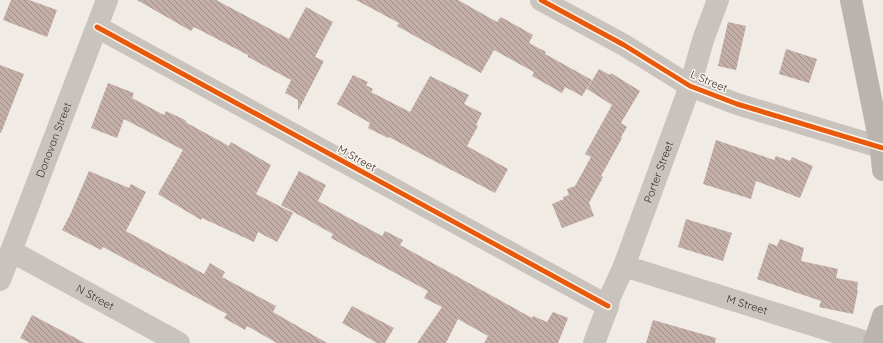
<svg xmlns="http://www.w3.org/2000/svg" width="883" height="343" viewBox="0 0 883 343" font-family="Quicksand,sans-serif">
<style>
.building{fill:url(#building-back-hatch)}
.lines{fill:none;stroke-linecap:round;stroke-linejoin:round}
.minor{stroke:#c9c3be;stroke-width:22}
.secondary{stroke:#bab3ae;stroke-width:22}
.cycleway-casing{stroke:#fbf5ee;stroke-width:8}
.cycleway{stroke:#e8590c;stroke-width:5}
.labels{text-anchor:middle;dominant-baseline:central;stroke-width:3;stroke-linejoin:round;paint-order:stroke}
.street-label{font-size:11px;fill:#3b302b;stroke:#fbf5ee}
</style>
<defs>
<pattern id="building-back-hatch" width="6" height="6" patternUnits="userSpaceOnUse"><rect width="6" height="6" fill="#c3afa7"/><path d="M-1 5l2 2M0 0l6 6M5-1l2 2" fill="none" stroke="#a08f88"/></pattern>
</defs>
<rect width="100%" height="100%" fill="#f0ebe5"/>
<!-- building -->
<path class="building" d="M11,0H29L57,10L47,37L3,20Z
M137,0H216L289,39L306,7L333,22L315,57L324,61L298,111V100L285,93L291,80L248,57V55L194,27L191,31Z
M356,0H458L497,22L501,17L533,35L529,43L546,52L545,54L592,80L582,96L565,87L562,93L532,76L534,72L494,50L481,73L397,26L399,23Z
M728,22L746,26L736,70L718,66Z
M786,49L817,59L809,83L779,74Z
M0,65L24,74L1,133L0,132Z
M599,69L610,75L611,73L640,91L621,123L627,127L621,137L622,138L601,176L603,177L589,203L594,216L562,228L552,204L564,199L563,197L569,195L567,189L575,186L591,157L585,154L612,105L587,89Z
M353,75L368,82L366,85L373,89L371,92L410,112L430,76L469,95L464,104L482,113L476,125L478,126L467,146L508,169L495,193L389,137L388,138L368,128L370,123L337,104Z
M108,83L134,93L132,98L164,115L166,111L185,120L187,123L229,146L231,142L271,165L256,194L293,213L277,242L258,232L254,242L202,218L201,220L158,194L183,150L124,119L117,138L91,128Z
M716,140L774,160L776,156L790,161L792,157L813,166L800,198L756,181L751,199L703,184Z
M89,171L129,188L131,184L146,192L126,231L204,274L210,263L225,272L222,277L276,306L273,312L327,343H277L247,326L245,330L224,318L227,314L103,247L101,250L62,230L70,215Z
M299,171L326,185L318,201L382,236L385,231L403,240L400,245L532,318L533,316L547,322L553,312L568,318L558,343H484L488,336L458,319L446,343H417L442,307L424,298L428,291L331,238L333,234L281,205Z
M686,219L732,233L723,261L678,247Z
M780,239L804,248L801,261L838,269L836,278L858,282L857,290H858L853,314L819,307L821,301L757,279L769,243L777,246Z
M352,306L394,328L385,343H377L342,323Z
M32,315L85,343H30L20,338Z
M653,320L716,338L715,343H646Z"/>
<g class="lines">
<!-- minor -->
<g class="minor">
<path d="M541,0L624,45L690,86L737,104L883,148"/>
<path d="M97,27L608,306"/>
<path id="s1" d="M11,251L179,343"/>
<path id="s2" d="M624,266L870,343"/>
<path id="s3" d="M0,280L107,0"/>
<path id="s4" d="M594,343L608,306L609,299L624,266L690,86L703,40L718,0"/>
</g>
<!-- secondary -->
<path class="secondary" d="M851,0L881,148L883,170
M874,343L883,316"/>
<defs>
<path id="cycleway" d="M541,0L624,45L690,86L737,104L883,148
M97,27L608,306"/>
</defs>
<!-- cycleway casing -->
<use href="#cycleway" class="cycleway-casing"/>
<!-- cycleway -->
<use href="#cycleway" class="cycleway"/>
</g>
<g class="labels">
<!-- street labels -->
<g class="street-label">
<text transform="translate(709 81) rotate(23)">L Street</text>
<text stroke="none"><textPath href="#s3" startOffset="150">Donovan Street</textPath></text>
<text transform="translate(357 158) rotate(29)">M Street</text>
<text stroke="none"><textPath href="#s4" startOffset="183">Porter Street</textPath></text>
<text stroke="none"><textPath href="#s1" startOffset="96">N Street</textPath></text>
<text stroke="none"><textPath href="#s2" startOffset="129">M Street</textPath></text>
</g>
</g>
</svg>
